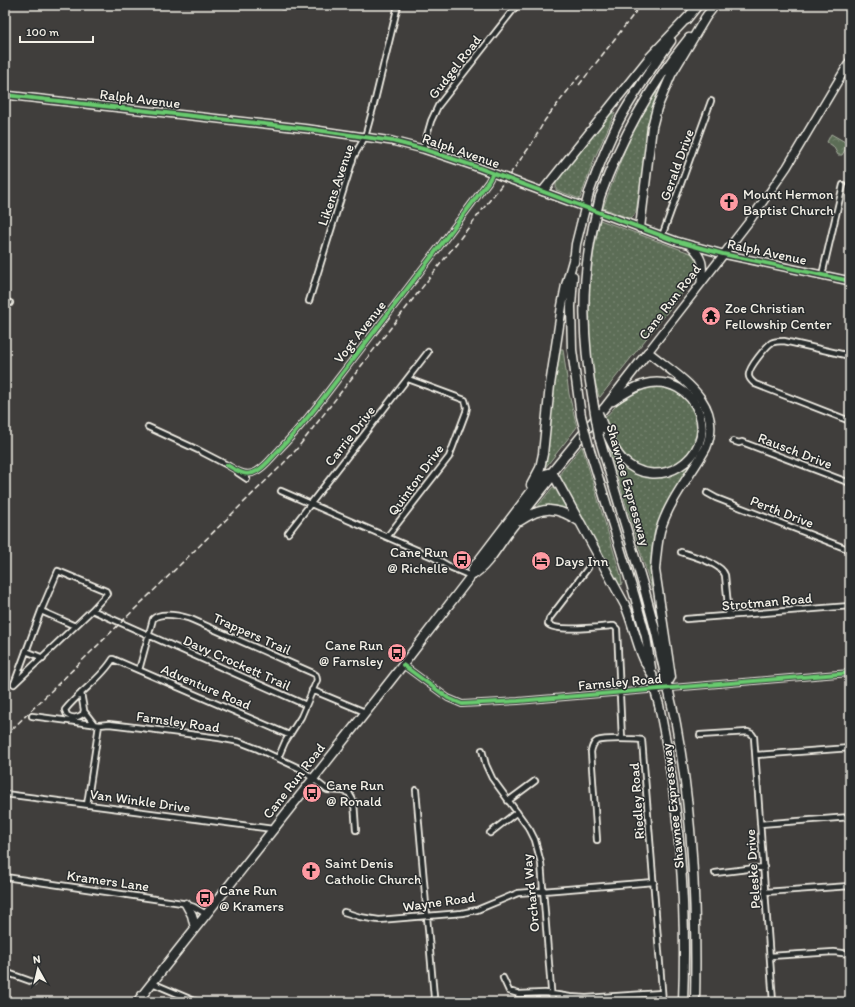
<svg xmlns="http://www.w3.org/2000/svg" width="855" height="1007" viewBox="0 0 855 1007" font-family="Itim,sans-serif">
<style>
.grass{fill:url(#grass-dots);stroke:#a8af9f}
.park{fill:url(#park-crowns);stroke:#a8af9f}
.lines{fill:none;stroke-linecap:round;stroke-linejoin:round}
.street-casing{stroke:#f4f1e8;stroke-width:8}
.secondary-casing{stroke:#f4f1e8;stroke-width:10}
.highway-casing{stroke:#f4f1e8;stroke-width:11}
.street{stroke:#2a2d2e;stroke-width:4.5}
.secondary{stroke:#2a2d2e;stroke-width:7}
.highway{stroke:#2a2d2e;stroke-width:8}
.rail{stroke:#f4f1e8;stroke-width:1.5;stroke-dasharray:6 3;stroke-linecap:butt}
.highway-bridge-casing{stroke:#f4f1e8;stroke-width:11;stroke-linecap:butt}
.highway-bridge{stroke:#2a2d2e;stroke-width:8}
.cycleway-casing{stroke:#2a2d2e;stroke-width:6}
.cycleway{stroke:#67ca6e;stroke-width:4}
.labels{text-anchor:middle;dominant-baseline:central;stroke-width:3;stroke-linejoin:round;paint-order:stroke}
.street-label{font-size:14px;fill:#f4f1e8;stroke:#2a2d2e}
.poi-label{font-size:14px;fill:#f4f1e8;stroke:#2a2d2e;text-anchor:start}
</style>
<defs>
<pattern id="grass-dots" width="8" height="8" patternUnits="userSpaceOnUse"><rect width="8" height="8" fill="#5c6d56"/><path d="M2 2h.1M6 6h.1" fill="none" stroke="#74826e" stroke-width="1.8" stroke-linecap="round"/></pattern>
<pattern id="park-crowns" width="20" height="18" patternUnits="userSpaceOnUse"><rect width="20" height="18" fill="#5c6d56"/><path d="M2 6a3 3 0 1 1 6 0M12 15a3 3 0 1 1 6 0" fill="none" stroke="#74826e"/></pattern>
</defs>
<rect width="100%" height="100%" fill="#403e3c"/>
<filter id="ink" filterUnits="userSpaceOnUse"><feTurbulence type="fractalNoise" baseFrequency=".025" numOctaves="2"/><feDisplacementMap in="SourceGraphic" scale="8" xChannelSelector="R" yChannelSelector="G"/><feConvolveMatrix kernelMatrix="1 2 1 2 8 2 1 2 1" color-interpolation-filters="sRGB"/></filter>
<g filter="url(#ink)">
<!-- grass -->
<path class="grass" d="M657,92L653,107L636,212L633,217L628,218L603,208L627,144L651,99Z
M610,113H615L595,157L580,199L556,190V181Z
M600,220L693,254C701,260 701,269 695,277L600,397H599C583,341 587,277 600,220Z
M559,349H563L569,394L577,427L541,473L546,449Z
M650,386C656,386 663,386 668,387C711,402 705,459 662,469C656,471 647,471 641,469C637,467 633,462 629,460C626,457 622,455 619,452C614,447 608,427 604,419L623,398Z
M582,446L621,576L622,584L619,585L560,479L561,472Z
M608,446L620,462L637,473L688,465V468C670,496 652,524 651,559C650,569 651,579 652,590Z
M555,486L566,508L549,505L536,508L552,488Z"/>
<!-- park -->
<path class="park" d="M831,134L847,143L845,150L842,155H838L833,146L827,142Z"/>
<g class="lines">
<defs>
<path id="street" d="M283,6V5
M423,149L431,121L438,106L517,5
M662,236L711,101
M822,275L843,185
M5,301L10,303
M309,301L354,156L365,137L373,108L398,5
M850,356L784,341C779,341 775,341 771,343C766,347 749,367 749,374C748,378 751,381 755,384L850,421
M148,427L198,450L229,466
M733,441L739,443L742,442L850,483
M227,465C236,470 246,478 257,471C266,466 272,457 279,450C300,428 319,404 337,380C388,314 438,249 488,182L493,173
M238,473L247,479
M281,491L433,557L452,568L471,576
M707,493L716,498L850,550
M288,533L428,352
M387,537L449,457L466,412L467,407L465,400L408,379
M681,552C693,556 721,563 725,575L729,616
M588,568L549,619L548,624C555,632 599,627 611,626H614L617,629L622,739
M58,571L106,591L107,594L92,610L14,684L41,611Z
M92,610L306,705
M41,611L75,626
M686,619L850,606
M26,651L43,658
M403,665L448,698L462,704L518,701L850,673
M139,670L153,619C160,611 184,616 193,620L313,673L316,675L317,680L301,717L285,742L278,758
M312,690L365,712
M81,693L84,710L83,714C77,718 73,719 67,715L65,710C80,691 101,679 113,659L289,735
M84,711L94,724
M32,716L99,725L109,724L126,726L219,738L240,742L258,749L301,769L327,790L343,791L349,793L354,802L356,830
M700,735L748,732L752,734L754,737L773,1002
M482,750L486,765L492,778L530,830L535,840L541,863L552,1002
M756,755L850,748
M416,790L434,997
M5,794L273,829
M508,801L535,781
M87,805L99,725
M760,824L850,817
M490,833L517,812
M597,840L591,752C592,747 593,743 597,741C605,738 634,739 642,740L663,1002
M715,873L764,867
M5,877L182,903L194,907L206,914
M765,892L850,886
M344,912L360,917L379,920L462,913L477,910L518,893L654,882
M770,956L834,952L850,954
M5,972L33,982
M503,978L509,991L519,994L545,993L570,997L586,998L662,993
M152,983L197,1002"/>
<path id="secondary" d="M5,95L309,129L392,141L423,149L471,165L676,241L723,254L850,281
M691,246C703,258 704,265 701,281
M648,352L751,219L787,167L850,61"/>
<path id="highway" d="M705,18L715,5
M686,20L698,5
M543,191L650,57L688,17
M589,193C598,168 608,142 620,119C635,92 653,66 671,41
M600,197C621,138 649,87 689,38
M640,228L652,127L657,108L671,75L707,15
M574,262L576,244L581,224
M573,276L571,307L572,350L581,416
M593,401C583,342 580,287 593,227
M604,428C610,438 614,451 622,459C656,495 715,458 699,413C695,402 687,393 678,388C654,375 633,387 613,401
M599,437L644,588L656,633L667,684
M589,447L635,597L646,637L651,668
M552,472L579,521
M531,485L540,468L543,454L550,385L562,306L566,285L574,257
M520,521C543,506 556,506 580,522L625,605C635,628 638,654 652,674
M471,576C488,567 501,541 513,526C526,510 539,493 552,477V472L595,419L606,406L648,352C678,377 725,401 706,448C691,475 669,500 660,531C657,544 656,557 655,570L671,677L667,684
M669,692C671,702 674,713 676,724C693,816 697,909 695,1002
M659,705C679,803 687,902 683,1002
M186,904L192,915L195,928
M137,1002L362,717L395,675L471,576L473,568L540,480L545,474L552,472"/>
</defs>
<!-- street casing -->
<use href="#street" class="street-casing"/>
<!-- secondary casing -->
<use href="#secondary" class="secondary-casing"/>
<!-- highway casing -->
<use href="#highway" class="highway-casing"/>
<!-- street -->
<use href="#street" class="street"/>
<!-- secondary -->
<use href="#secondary" class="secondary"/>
<!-- highway -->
<use href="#highway" class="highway"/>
<!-- rail -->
<path class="rail" d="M579,85L641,5
M5,736L281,466L296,450L507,178L531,145L545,120L580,75"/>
<defs>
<path id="highway-bridge" d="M581,224L589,193
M593,227L600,197
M593,401L599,437
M598,413L604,428
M581,416L589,447
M652,674L655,691L659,705
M667,684L669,692"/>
</defs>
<!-- highway-bridge casing -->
<use href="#highway-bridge" class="highway-bridge-casing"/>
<!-- highway-bridge -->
<use href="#highway-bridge" class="highway-bridge"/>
<defs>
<path id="cycleway" d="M5,95L309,129L392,141L423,149L471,165L676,241L723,254L850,281
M227,465C236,470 246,478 257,471C266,466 272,457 279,450C300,428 319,404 337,380C388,314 438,249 488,182L493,173
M403,665L448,698L462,704L518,701L850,673"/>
</defs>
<!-- cycleway casing -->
<use href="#cycleway" class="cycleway-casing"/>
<!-- cycleway -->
<use href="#cycleway" class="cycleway"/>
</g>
</g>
<!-- icons -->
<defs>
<symbol id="church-disc" viewBox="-11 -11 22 22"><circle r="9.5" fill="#ff9aa2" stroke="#2a2d2e"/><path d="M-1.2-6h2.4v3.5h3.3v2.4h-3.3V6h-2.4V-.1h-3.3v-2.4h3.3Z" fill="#111"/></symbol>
<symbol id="temple-disc" viewBox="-11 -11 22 22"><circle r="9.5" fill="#ff9aa2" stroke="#2a2d2e"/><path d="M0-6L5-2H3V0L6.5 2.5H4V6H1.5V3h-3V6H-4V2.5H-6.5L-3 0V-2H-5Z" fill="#111"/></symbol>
<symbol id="bus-disc" viewBox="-11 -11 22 22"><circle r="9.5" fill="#ff9aa2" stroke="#2a2d2e"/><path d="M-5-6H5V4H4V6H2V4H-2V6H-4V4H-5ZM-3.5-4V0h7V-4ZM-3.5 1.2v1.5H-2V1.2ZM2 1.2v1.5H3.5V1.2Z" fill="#111"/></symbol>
<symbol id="hotel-disc" viewBox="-11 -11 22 22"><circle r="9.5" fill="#ff9aa2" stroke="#2a2d2e"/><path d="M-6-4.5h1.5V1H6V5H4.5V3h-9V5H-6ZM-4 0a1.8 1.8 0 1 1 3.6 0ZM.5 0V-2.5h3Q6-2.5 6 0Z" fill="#111"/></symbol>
</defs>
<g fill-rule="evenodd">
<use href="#church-disc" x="718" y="191" width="22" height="22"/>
<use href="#temple-disc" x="700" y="305" width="22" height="22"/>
<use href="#bus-disc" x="451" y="549" width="22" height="22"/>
<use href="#hotel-disc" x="530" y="550" width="22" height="22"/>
<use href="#bus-disc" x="386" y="642" width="22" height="22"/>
<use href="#bus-disc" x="301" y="782" width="22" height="22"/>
<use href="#church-disc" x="300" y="860" width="22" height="22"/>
<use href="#bus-disc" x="194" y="887" width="22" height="22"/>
</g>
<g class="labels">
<!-- street labels -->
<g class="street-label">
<text transform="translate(455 67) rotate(-52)">Gudgel Road</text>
<text transform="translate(140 99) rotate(7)">Ralph Avenue</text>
<text transform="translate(461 151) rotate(19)">Ralph Avenue</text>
<text transform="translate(677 165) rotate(-70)">Gerald Drive</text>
<text transform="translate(336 185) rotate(-71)">Likens Avenue</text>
<text transform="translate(767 252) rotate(12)">Ralph Avenue</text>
<text transform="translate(670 302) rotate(-52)">Cane Run Road</text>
<text transform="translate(360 332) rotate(-52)">Vogt Avenue</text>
<text transform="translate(350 436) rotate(-52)">Carrie Drive</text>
<text transform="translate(795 451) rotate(21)">Rausch Drive</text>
<text transform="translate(416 480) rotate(-54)">Quinton Drive</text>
<text transform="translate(628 485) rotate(74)">Shawnee Expressway</text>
<text transform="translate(782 512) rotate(21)">Perth Drive</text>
<text transform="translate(767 602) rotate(-5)">Strotman Road</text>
<text transform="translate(252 634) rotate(24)">Trappers Trail</text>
<text transform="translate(237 663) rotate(24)">Davy Crockett Trail</text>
<text transform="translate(620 682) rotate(-5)">Farnsley Road</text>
<text transform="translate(206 687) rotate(23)">Adventure Road</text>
<text transform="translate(178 722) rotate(8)">Farnsley Road</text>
<text transform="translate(294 781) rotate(-52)">Cane Run Road</text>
<text transform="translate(140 801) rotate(8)">Van Winkle Drive</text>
<text transform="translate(637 801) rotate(-94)">Riedley Road</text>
<text transform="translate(673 806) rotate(-96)">Shawnee Expressway</text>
<text transform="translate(753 869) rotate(-94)">Peleske Drive</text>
<text transform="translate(108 881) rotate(8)">Kramers Lane</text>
<text transform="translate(531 893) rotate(-96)">Orchard Way</text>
<text transform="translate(439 902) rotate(-8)">Wayne Road</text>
</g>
<!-- poi labels -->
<g class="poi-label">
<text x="743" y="194">Mount Hermon<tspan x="743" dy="16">Baptist Church</tspan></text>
<text x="725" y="308">Zoe Christian<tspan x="725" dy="16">Fellowship Center</tspan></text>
<text x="448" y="552" text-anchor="end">Cane Run<tspan x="448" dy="16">@ Richelle</tspan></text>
<text x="555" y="561">Days Inn</text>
<text x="383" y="645" text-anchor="end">Cane Run<tspan x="383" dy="16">@ Farnsley</tspan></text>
<text x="326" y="785">Cane Run<tspan x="326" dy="16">@ Ronald</tspan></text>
<text x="325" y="863">Saint Denis<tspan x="325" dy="16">Catholic Church</tspan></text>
<text x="219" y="890">Cane Run<tspan x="219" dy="16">@ Kramers</tspan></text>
</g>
</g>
<!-- margin -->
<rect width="855" height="1007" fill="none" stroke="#2a2d2e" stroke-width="20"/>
<rect x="10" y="10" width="835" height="987" fill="none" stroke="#f4f1e8" stroke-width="1.5" filter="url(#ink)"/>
<!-- north arrow -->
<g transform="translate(38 969) rotate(352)" stroke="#2a2d2e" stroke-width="3" paint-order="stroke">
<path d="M0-3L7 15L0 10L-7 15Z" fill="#f4f1e8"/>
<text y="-6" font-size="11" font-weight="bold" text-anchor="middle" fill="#f4f1e8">N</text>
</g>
<!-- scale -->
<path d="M20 36v6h73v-6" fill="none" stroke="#f4f1e8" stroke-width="2"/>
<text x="26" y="36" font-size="12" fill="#f4f1e8" stroke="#2a2d2e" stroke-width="3" paint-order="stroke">100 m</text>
</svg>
